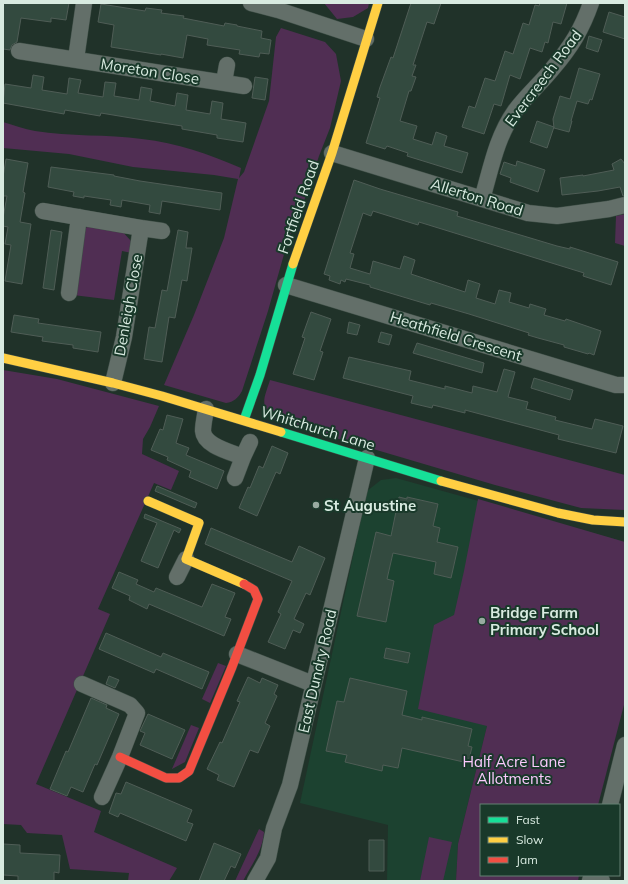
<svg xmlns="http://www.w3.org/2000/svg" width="628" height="884" viewBox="0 0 628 884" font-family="Mulish,sans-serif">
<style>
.built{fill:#1c4230}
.green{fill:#502e53}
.building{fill:#334a3f;stroke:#4f5d56}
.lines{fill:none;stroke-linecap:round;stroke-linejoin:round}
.street-casing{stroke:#3f4f47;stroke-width:17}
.fast-casing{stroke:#3f4f47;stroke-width:10}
.slow-casing{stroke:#3f4f47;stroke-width:10}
.jam-casing{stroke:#3f4f47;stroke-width:10}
.street{stroke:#636f69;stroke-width:16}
.fast{stroke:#16e098;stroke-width:9}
.slow{stroke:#ffcf43;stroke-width:9}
.jam{stroke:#f24e42;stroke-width:9}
.poi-dot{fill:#98aaa0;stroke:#19392a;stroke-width:1.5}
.labels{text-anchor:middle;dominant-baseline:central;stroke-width:4;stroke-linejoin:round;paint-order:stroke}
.street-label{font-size:15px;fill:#d8eae0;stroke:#19392a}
.poi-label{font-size:15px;font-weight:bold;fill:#d8eae0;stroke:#19392a;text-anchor:start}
.park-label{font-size:15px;fill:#fccafe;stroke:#19392a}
</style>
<rect width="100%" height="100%" fill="#203229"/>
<!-- built -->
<path class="built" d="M396,478L625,542V701L487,726L458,844L456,881H387L388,825L300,803L367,491L381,480Z"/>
<!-- green -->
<path class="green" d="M324,3H369L368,8L353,17L337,19Z
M281,28L325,42L336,54L341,81L330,128L319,156L302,207L288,240L268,311L242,391C238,398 234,402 226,403L164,385L194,315L224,238L238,179L214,175L133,167L69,154L3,148V122C14,125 24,129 35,131C70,137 107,134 142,139C177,143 209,154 241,168L239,178L244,172L269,101L276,37Z
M625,214V246L615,243L616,216Z
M89,225L121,230L131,241L132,253L122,251L114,300L73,295L85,229Z
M3,370L57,379L159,406L150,427L143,439L142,454L179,471L171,490L154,483L98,609L110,614L36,784L101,811L94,832L177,868L169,881H128L129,873L70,869L62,835L27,833L21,825L3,824Z
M270,380L625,475V510L581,508L495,485L275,420C259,405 264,399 270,380Z
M478,499L625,542V701L598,805H481V875H579L578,881H456L458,844L487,726L418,709L434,625L454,615L464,571Z
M218,663L226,666L210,703L202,699Z
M191,725L199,728L185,762L172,769Z
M259,829L264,832C263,850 251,866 243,881H235Z
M429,837L452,842L443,881H420Z"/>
<!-- building -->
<path class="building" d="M3,3H69L66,20L51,18V22L21,18L17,42L12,45L10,50L3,49Z
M411,3H441L434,24L427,22L413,65H416L412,76L416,77L411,91H409L400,121L417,126L413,139L432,145L436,132L447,136L444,146L468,153L462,173L407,156L408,153L387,146L385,149L366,143L380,98L377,97L380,87L391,57L393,58Z
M540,3H567L561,24L553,22L548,43L545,42L542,52L530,48L520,79L510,75L501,106L494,104L484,134L462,127L469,106L475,108L485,78L495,81L505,51L513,54L523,23L529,25L535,5L539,6Z
M101,4L145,11L146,8L162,10L161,13L184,16L183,18L224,26L225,23L237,25V26L262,31L261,38L271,40L269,54L260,53L259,57L239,54L240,50L207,45L208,39L187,35L183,58L161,54V55L111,47L114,25L98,22Z
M609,12L625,17V39L603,32Z
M589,36L602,40L598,52L586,48Z
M579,68L600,74L592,100L590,99L588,104L577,101L571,121H572L569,132L554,128L553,119L560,96L570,99Z
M33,75L44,77L42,90L67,94L69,78L81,80L78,93L103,97L105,82L116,83L114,96L139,100L141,87L152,89L150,101L175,106L177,93L188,95L186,110L210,114L212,101L223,103L221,119L246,123L243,142L217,138V135L182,129V126L137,119L101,113L100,116L65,110L64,114L3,103L5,84L31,88Z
M255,77L268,79L265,100L252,98Z
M537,121L554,127L547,148L530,142Z
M6,159L28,163L23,192L25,193L20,222L31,224L22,284L5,281L11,245L5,244L8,227L3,226V218L7,196H3V177Z
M621,159L625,164V196H623L620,187L598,191L562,195L560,178L583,175V176L614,170L612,164Z
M517,161L545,170L538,192L510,182L511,178L500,174L504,162L516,166Z
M51,167L114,175V176L140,181L222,193L220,210L162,201L160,214L149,212L150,205L122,200L121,207L110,205L111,200L84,196V198L73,196L74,192L48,187Z
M354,180L380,189L458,212L457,216L557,246L570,249V247L618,262L611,285L583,276L584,273L542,260L419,222L418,225L373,211L371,216L363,213L350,253L354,254L350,268L370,274L373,261L400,269L404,256L415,260L411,274L465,292L468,280L480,284L476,298L495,304L499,290L511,293L509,302L529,308L530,304L546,309L544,315L565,321L566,319L601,331L594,355L589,353L588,354L564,347V345L538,338L528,335L529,333L469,314L431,303L430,305L370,287V285L346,279L345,282L341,280L340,284L329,280L330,276L324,274Z
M51,230L62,232L54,290L43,288Z
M178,230L188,232L186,248H192L187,281L182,280L175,318L169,317L162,362L144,359L149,327L155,328L162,290L167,291Z
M311,312L331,319L320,351L323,352L314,380L293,374L305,338L302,337Z
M14,315L39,319L38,323L101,332L98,352L73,348V345L42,341L43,337L11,332Z
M349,322L360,325L357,335L347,333Z
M381,332L392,335L389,345L378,342Z
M417,343L484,363L482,373L413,353Z
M349,357L411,371L409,380L445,389V386L472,393L473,386L497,392L504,369L515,372L508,397L528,402L526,409L556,417L555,420L592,429L595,419L623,426L616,453L558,439L559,435L465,410V413L433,405L432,408L411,403L413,396L343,378Z
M534,378L573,390L570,400L531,388Z
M167,415L183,419L176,443L189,448L186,455L224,471L217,489L189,477L191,471L167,460L168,457L151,450L160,429L163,430Z
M272,446L288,453L280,474L276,472L257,516L239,508L248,487L250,488L259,466L263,468Z
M157,486L197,503L195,508L155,491Z
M399,497L407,499V497L438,504L433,526L440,528L437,542L458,547L451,578L434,574L436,562L393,553L387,579L394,581L386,622L357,616L376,532L391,536Z
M145,514L181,529L179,533L174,530L158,568L141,561L157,523L144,518Z
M211,528L292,562L299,546L325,558L310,595L306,593L294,619L304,624L300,633L293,630L285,649L268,642L281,614L278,612L292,581L205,544Z
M119,572L138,580L136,584L154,592L156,588L202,607L212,584L235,593L225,617L231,619L224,636L149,604L147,609L129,600L130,596L112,588Z
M106,633L161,657L163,653L209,672L202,689L156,669L154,673L99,649Z
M386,648L410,653L408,663L384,658Z
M109,676L119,680L115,688L106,684Z
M248,677L260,683L262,678L278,685L274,694L277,696L265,723L270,726L258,753L250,750L234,787L217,780L219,775L207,769L220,742L222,743L240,702L237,701Z
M350,678L407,691L402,715L422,720V717L472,729L468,746L472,747L468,763L402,748L398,768L383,765L382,771L345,762L347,755L326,751L337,701L344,702Z
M91,698L107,705L106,708L119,714L97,765L95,764L83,792L71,787L67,796L50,789L66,751L68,752Z
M148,714L185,730L172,759L140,745L145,733L140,731Z
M126,782L192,810L187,822L193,824L186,841L120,813L118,817L109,813L116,793L121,794Z
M369,840H384V871H369Z
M214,843L241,854L235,868L231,866L224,881H199Z
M3,844L20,845V853L60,855L59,873L54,872V881H18V876L3,875Z"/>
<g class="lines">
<defs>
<path id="street" d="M251,3L278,10L366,39
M19,51L244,86
M76,59L84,3
M224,82L227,65
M332,153L528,213L557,216L609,209L625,205
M482,199C491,169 496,138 515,111C526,96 541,83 553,68C571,47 582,29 591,3
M43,211L141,228L124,337L113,383
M141,228L162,231
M286,285L616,385H625
M69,293L79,217
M206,409C205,416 203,424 203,431C204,446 231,452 243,457L235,478
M243,457L250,442
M177,577L186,559
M237,654L313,684
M82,684L130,705L137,713L120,757L102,797
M610,805L625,745
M590,880L602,881
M255,881L268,858L274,828L290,785L367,458"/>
<path id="fast" d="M244,420L260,375L293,264
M281,432L441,481"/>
<path id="slow" d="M293,264L332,153L378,3
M3,358L113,383L162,396L281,432
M441,481L558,513L593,520L625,522
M148,501L199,523L186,559L244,584"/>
<path id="jam" d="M120,757L166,778H179L189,771L232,667L258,599L254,590L244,584"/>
</defs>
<!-- street casing -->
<use href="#street" class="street-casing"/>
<!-- fast casing -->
<use href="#fast" class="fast-casing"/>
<!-- slow casing -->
<use href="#slow" class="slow-casing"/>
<!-- jam casing -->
<use href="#jam" class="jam-casing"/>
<!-- street -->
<use href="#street" class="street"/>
<!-- fast -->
<use href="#fast" class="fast"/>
<!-- slow -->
<use href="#slow" class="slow"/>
<!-- jam -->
<use href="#jam" class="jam"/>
</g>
<!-- markers -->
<g class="poi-dot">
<circle cx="316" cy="505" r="4"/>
<circle cx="482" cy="621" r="4"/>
</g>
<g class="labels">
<!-- street labels -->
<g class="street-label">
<text transform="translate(150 71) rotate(9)">Moreton Close</text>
<text transform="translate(543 78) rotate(-53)">Evercreech Road</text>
<text transform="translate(477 197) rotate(17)">Allerton Road</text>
<text transform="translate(298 207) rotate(-71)">Fortfield Road</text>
<text transform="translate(128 305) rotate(-80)">Denleigh Close</text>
<text transform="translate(456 336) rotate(17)">Heathfield Crescent</text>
<text transform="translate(318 428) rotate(17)">Whitchurch Lane</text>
<text transform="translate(317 671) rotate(-77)">East Dundry Road</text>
</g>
<!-- poi labels -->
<g class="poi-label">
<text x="324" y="505">St Augustine</text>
<text x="490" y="612">Bridge Farm<tspan x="490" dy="17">Primary School</tspan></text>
</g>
<!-- park labels -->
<g class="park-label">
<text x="514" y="761">Half Acre Lane<tspan x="514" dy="17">Allotments</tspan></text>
</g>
</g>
<!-- border -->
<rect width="628" height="884" fill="none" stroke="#d8eae0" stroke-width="8"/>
<!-- legend -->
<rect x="480" y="804" width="140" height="72" fill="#19392a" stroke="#658073"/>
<rect x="488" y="817" width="20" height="6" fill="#16e098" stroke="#658073"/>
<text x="516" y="824" font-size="12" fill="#d8eae0">Fast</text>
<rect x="488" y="837" width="20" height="6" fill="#ffcf43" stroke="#658073"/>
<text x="516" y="844" font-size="12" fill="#d8eae0">Slow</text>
<rect x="488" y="857" width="20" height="6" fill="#f24e42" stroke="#658073"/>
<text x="516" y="864" font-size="12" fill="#d8eae0">Jam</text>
</svg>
